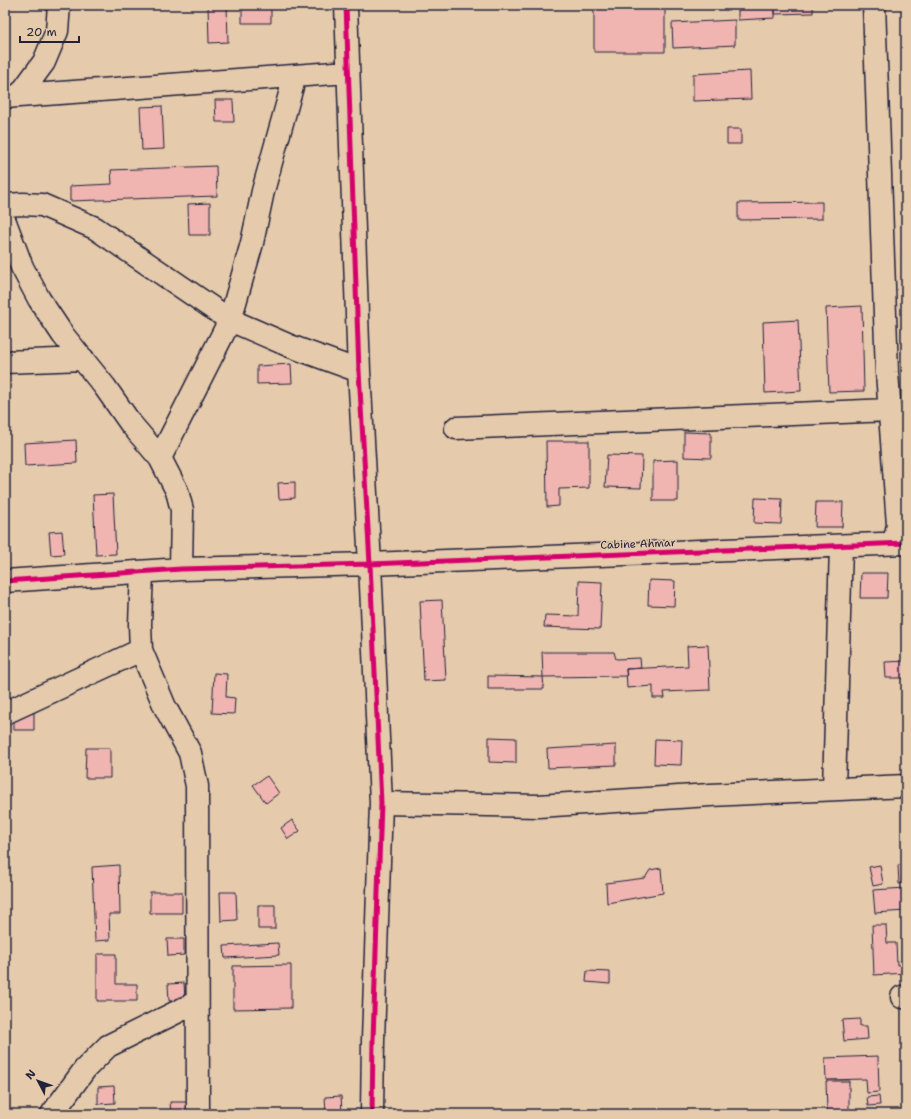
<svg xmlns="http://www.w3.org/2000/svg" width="911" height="1119" viewBox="0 0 911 1119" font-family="'Shantell Sans',sans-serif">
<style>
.building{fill:#f0b4b1;stroke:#22223b}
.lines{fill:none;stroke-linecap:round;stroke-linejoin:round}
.minor-casing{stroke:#22223b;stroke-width:25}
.minor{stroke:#e5caac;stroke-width:22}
.cycleway-casing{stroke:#e5caac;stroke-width:8}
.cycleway{stroke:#d6006c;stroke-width:5}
.labels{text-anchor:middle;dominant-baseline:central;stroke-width:3;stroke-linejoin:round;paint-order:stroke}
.street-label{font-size:11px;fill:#22223b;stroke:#e5caac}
</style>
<rect width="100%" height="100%" fill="#e5caac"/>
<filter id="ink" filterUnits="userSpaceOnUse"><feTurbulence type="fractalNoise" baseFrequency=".025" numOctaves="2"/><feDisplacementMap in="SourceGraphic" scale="8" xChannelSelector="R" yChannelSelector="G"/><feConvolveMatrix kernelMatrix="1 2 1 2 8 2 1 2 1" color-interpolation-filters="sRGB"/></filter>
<g filter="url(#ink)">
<!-- building -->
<path class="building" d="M208,5H227L228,42L209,43Z
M242,5H271V23H242Z
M594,5H665V52H594Z
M738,5H775V18L738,20Z
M775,5H813V13L775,14Z
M735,20V45L673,48L672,23Z
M750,71L751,99L693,101V74Z
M215,100H233L234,122H216Z
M162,106L164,149L142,150L140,107Z
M727,129H741V144H727Z
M216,166L217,196L70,201V186L112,184L111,170Z
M822,202V219L738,220V203Z
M210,203V235H189L188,204Z
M862,306L864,391L829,392L826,308Z
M798,320L801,391L765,393L763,322Z
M291,364L292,383L257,384V366Z
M684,432L711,433V458L684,457Z
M76,440L77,463L25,466L24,443Z
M546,441H589V488L559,489V506L547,507Z
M607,455L642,456L641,488L605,487Z
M678,460V501H653V461Z
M295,482V498L279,499L278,483Z
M113,494L116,554L96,555L93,495Z
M755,498L782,499L781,524L754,523Z
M816,502H843L842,527H815Z
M62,531L64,554L51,555L49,532Z
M861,573H888L887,598H860Z
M649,580L675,581L674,606L648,605Z
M579,581L602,582L600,629L544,627L545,615L578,616Z
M442,600L446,680L424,681L420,601Z
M708,645L710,690L664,692L665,698H653V686L627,688L626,669L688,666L687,646Z
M542,652H614L616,659L640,658L641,668L626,669L627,676L543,677Z
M906,661V693H904L903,678H886L885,662Z
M214,673L227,674L226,697L235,698L234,714L212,713Z
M488,676L543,677L544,689H488Z
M14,713H34V730H14Z
M489,737L516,738V763L489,762Z
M655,739L682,740L681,765L654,764Z
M616,745V765L548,768L547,749Z
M86,748H110V778H85Z
M267,776L279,793L266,803L253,785Z
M292,820L300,831L288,839L281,828Z
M906,864V883L899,884L898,865Z
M119,865L120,914H109L110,940L95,941L92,867Z
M880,865L883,884L873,886L869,867Z
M661,868L663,893L607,903L606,883L645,878L650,870Z
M906,888V911L875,913L873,890Z
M150,892H182V913H150Z
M220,892H236L237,920L221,921Z
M258,905H275V929H258Z
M872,925H886L887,943H896L897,965L906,964V973L874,975Z
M167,939H184V955L168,956Z
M278,943L279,955L225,958L224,946Z
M97,954H116V984H137V1001H97Z
M291,965V1008L233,1009V966Z
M587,971L610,972V984L586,982Z
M184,983L185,1000L169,1001L168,984Z
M860,1019V1026H867L868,1039L844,1041L842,1020Z
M878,1056L879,1092L867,1093L866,1079L826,1080L825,1058Z
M826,1081H849V1110L827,1111Z
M114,1086L115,1103L98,1104V1087Z
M341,1096L342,1112L326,1113L325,1097Z
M879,1096L880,1105L868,1106L867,1097Z
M170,1102H187V1114H171Z"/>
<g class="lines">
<defs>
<path id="minor" d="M346,5L359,371L370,564L381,803L373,1040L372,1114
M874,5L887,372L898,525L894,543
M19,96L44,62L57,31L59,5
M5,97L348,72
M5,205L23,204L42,205L95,228L230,320L290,346L359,371
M5,222L22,267L39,299L63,335L105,387L131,424L160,458L177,491L182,510L181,569
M5,362L83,359
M456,428L890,410
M160,458L230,320L252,243L263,191L295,76
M142,572L140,624L141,650L165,707L190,753L197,786L198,1114
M5,581L181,569L370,564L906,543
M5,713L141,650
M834,789L841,546
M381,803L538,806L710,795L906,786
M902,997H906
M52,1114L85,1069L108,1046L197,1002"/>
</defs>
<!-- minor casing -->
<use href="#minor" class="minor-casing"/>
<!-- minor -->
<use href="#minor" class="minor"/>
<defs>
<path id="cycleway" d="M346,5L359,371L370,564L381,803L373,1040L372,1114
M5,581L181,569L370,564L906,543"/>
</defs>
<!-- cycleway casing -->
<use href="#cycleway" class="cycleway-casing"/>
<!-- cycleway -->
<use href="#cycleway" class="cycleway"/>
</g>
</g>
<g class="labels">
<!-- street labels -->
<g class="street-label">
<text transform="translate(638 544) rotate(-2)">Cabine Ahmar</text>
</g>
</g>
<!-- margin -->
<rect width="911" height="1119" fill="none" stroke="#e5caac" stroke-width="20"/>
<rect x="10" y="10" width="891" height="1099" fill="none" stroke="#22223b" stroke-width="1.5" filter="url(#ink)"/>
<!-- north arrow -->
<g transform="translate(38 1081) rotate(311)" stroke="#e5caac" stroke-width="3" paint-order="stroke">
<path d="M0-3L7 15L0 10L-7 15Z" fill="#22223b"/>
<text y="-6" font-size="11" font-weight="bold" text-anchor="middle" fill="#22223b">N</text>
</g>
<!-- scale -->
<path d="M20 36v6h59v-6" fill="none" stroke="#22223b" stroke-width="2"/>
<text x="26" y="36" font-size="12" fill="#22223b" stroke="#e5caac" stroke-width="3" paint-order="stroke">20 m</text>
</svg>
